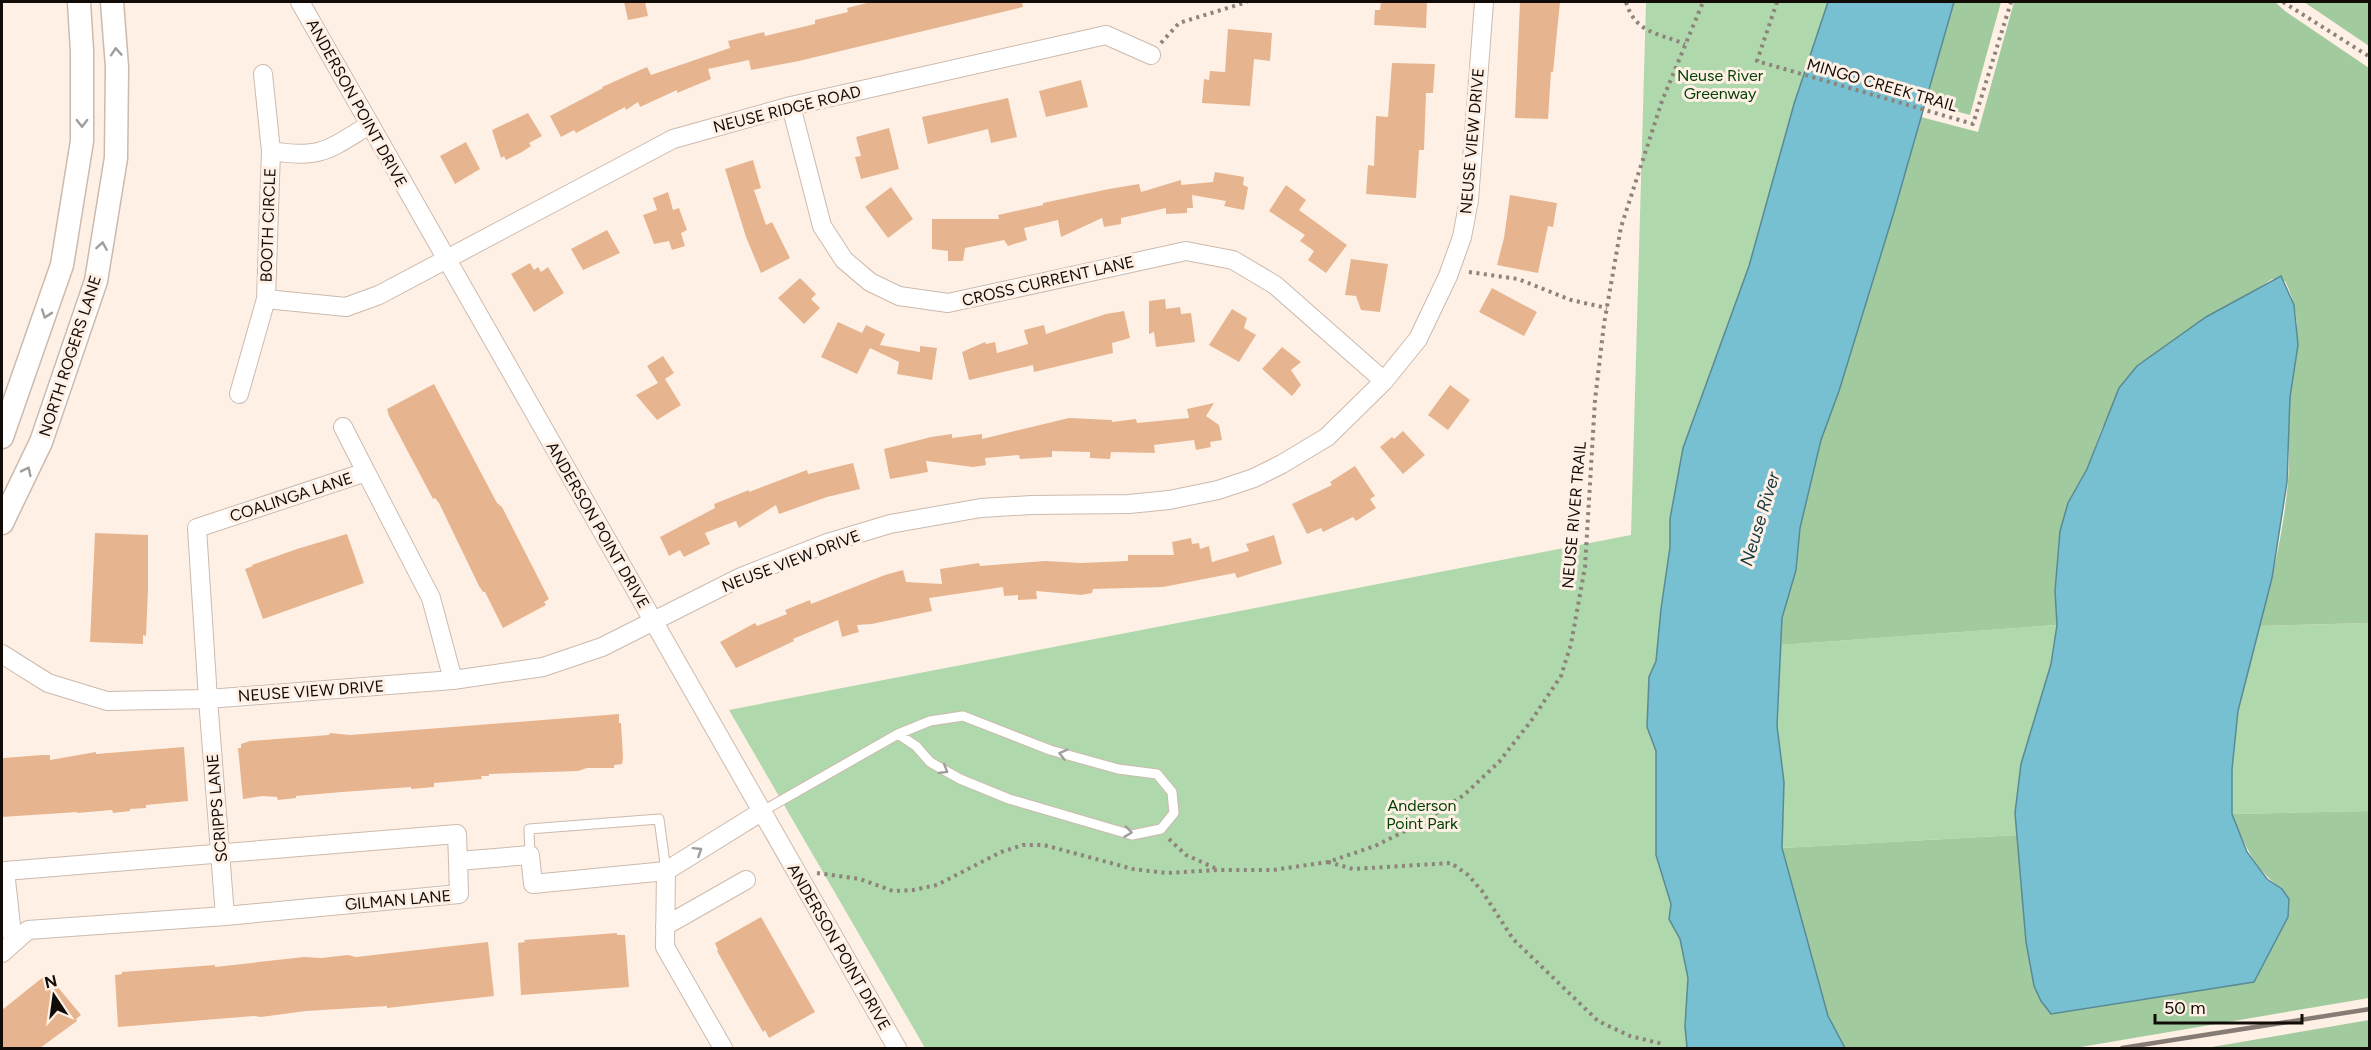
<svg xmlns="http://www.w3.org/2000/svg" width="2371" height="1050" viewBox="0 0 2371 1050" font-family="Figtree,sans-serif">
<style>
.green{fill:#afd8ac}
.forest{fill:#a1cb9e}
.water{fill:#77c0d1;stroke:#598a95;stroke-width:1.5}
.building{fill:#e6b58f}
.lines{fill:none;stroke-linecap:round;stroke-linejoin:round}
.service-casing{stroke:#ccbaad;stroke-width:11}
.minor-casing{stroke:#ccbaad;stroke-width:20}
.tertiary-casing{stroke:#ccbaad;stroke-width:25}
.path{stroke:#8e837b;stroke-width:4;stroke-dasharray:3 4.5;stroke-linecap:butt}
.service{stroke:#fff;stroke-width:9}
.minor{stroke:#fff;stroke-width:18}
.tertiary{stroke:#fff;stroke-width:22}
.rail{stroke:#877c75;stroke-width:4.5}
.oneway{stroke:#a09e9c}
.labels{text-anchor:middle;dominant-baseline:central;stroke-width:6;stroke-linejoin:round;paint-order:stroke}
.park-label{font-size:16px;fill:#034105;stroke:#fff0e5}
.street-label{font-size:16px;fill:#120c08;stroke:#fff0e5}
.water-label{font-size:18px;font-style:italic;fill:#183b43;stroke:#fff0e5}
</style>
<rect width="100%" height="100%" fill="#fff0e5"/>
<!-- green -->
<path class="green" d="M1646,2H1828L1794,104L1749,266L1683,448L1670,519V547L1661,609L1656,661L1649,677L1647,727L1656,751V855L1671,904L1669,919L1680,939L1688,978L1685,1026L1687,1048H925L729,710L1631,535Z
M2369,623V811L2232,814V769L2238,711L2260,626Z
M2057,625C2055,639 2054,653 2050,666C2035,724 2012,773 2017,835L1782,848L1784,782L1777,726L1781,645Z"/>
<!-- forest -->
<path class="forest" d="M1954,2H2001L1970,115L1925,103Z
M2014,2H2275L2285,11L2369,68V623L2260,626C2272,579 2284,530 2288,481C2290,453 2288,426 2290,398C2294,355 2306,323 2285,281L2272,279L2232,305L2206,317L2137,366L2102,428L2087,469L2068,503L2055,591L2057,625L1781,645L1782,618L1796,570L1800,528L1821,440L1839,391L1921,117L1978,132Z
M2304,2H2369V46Z
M2369,811V998L2075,1048L1843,1047L1828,1016L1782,848L2017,835L2026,942L2034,986L2254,982L2288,917L2282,889C2255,870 2244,844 2232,814Z
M2369,1020V1048H2206Z"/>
<!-- water -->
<path class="water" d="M1828,2H1954L1894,212L1839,391L1821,440L1800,528L1796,570L1782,618L1777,726L1784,782L1782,848L1828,1016L1845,1048H1687L1685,1026L1688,978L1680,939L1669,919L1671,904L1656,855V751L1647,727L1649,677L1656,661L1661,609L1670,547V519L1683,448L1749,266L1794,104Z
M2281,276L2294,305L2298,345L2290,397L2287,482L2272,578L2238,711L2232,769V814L2247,852L2267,879L2282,889L2289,899L2288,917L2254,982L2051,1014L2041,1001L2034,986L2026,942L2015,813L2021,764L2051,664L2057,625L2055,591L2060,531L2068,503L2087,469L2119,388L2137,366L2206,317Z"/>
<!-- building -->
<path class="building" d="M624,2H645L648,16L628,20Z
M871,2H1022L1023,7L799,61L751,70L749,60L708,69L711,79L677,93V90L640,107L638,102L626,110L625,107L576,133L574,130L561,137L550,116L603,88L602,87L647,67L651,75L730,48L728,41L764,32L765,36L815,24V20L848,12L847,8Z
M1381,2H1427L1426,28L1374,25L1375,10H1380Z
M1520,2H1560L1553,72H1551L1548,119L1515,118Z
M1228,29L1272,33L1270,61L1254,59L1250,106L1202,103L1204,79L1209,80L1210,71L1225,72Z
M1392,63L1435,64L1433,93H1426L1424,150H1419L1416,198L1366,194L1368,165L1374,166L1376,116L1388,117Z
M1081,80L1088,107L1046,117L1039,91Z
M1008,98L1017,137L991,143L988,129L928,144L922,117Z
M528,113L542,136L529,143L531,146L522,152L506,160L504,156L501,158L492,130Z
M889,128L899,169L861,179L855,157L861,156L856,137Z
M466,142L480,169L455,184L440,156Z
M753,160L761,188L754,190L766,225L772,222L790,258L761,273L746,237L725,169Z
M1215,172L1244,177L1243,185L1248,187L1244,210L1224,206L1226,201L1192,195L1193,208H1187V213L1166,214V208L1121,218V224L1104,227L1102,218L1061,237L1058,220L1024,228L1027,240L1008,246L1004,240L965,248L963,261H948V251L932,249V219H999L998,215L1043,205V203L1109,189L1139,184L1141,192L1181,180V185L1213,182Z
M1286,185L1306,200L1299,210L1347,245L1326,273L1308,260L1314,251L1300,241L1305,235L1269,211Z
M891,187L913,219L888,238L865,207Z
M668,192L673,210L679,208L687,230L681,233L685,246L672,250L669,241L654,244L643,215L657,210L653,198Z
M1510,195L1557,203L1553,227L1548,226L1538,273L1497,265L1504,238Z
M607,230L620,253L583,270L571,249Z
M1351,259L1388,264L1380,312L1361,310L1356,296L1345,295Z
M530,263L534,270L538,267L541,272L548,267L564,293L534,312L511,274Z
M800,278L816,294L811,299L820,308L804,324L778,298Z
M1492,288L1537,312L1524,336L1479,312Z
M1165,299L1166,309L1180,307L1181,314L1191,313L1195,342L1156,347L1154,332L1149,334V301Z
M1232,309L1247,318L1244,328L1256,335L1239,362L1209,345Z
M1124,311L1130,338L1112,343L1113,353L1034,372L1033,365L969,380L962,352L985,342L986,344L995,342L997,353L1028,344L1024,330L1044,325L1046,334L1106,314Z
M838,322L862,333L866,325L885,334L880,345L920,352V346L937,348L932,380L897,374L899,362L870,348L857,374L821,357Z
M1282,347L1301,362L1291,370L1301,385L1292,396L1262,369Z
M663,356L674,373L665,379L681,405L657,420L636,395L658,383L647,366Z
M434,384L497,503L502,507L549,599L544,602L546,605L503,628L485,592H483L479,586L439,503L435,498L433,499L389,416L387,409Z
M1450,385L1470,400L1448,430L1428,415Z
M1214,403L1206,416L1219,425L1222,440L1210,442L1211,447L1196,450L1194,440L1154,445L1155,453L1111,452L1110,459L1090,458V452L1052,451V457L1020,459L1019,455L985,458L986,465L973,467L926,461L928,472L890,479L884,449L931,437L952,434V438L982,434V439L1069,418L1112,420V422L1136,419L1137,423L1189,418L1187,409Z
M1403,431L1425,455L1403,474L1380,447L1392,437L1394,439Z
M853,463L860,489L827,497L779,514L776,505L739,528L736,521L705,533L710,544L684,557L680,550L669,556L660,537L715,508L714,504L749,490V492L807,470L808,474Z
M1355,466L1375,496L1370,499L1376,508L1356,521L1353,517L1323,532L1321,528L1307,534L1292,504L1332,485L1330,482Z
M95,533L148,535V590L146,636L143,635V644L90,642Z
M347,534L364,583L263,619L245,569L253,566L252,565L297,549Z
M1274,535L1282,564L1237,578L1235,573L1163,587L1093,589L1092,593L1081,595L1036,591L1037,599L1018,600V595L1004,596L1003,587L929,598L932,611L872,624L857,625L859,632L842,637L838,620L793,639L794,641L736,668L720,642L755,623L757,626L787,614L785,610L810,600L811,604L885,575L903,570L906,582L942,584L940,569L979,563L980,566L1045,561L1081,563L1128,561V555H1174L1172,542L1191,538L1192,544L1199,543L1200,549L1209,546L1212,562L1249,551L1246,544Z
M619,714V723H621L623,758L622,764L614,765V768H587L578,771L489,774V776H481L482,779L434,783V787L411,789V787L342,792L296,796V798L278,800L277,797L262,796L243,799L238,748H241V744L250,741L329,735L330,733L350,735Z
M184,747L188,801L146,805V808L130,809V811L113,813L112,810L77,813V812L2,817L3,758L43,755H50V760L96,752V754Z
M761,917L815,1012L769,1038L765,1030L763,1032L745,1001L717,951L718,950L715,943Z
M617,933V935H625L629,987L521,995L518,943L525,942L524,940Z
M488,942L494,996L387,1008V1006L306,1011L261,1017L254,1016L118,1027L115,975L122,974V972L215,965V967L304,957L321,958L348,955L356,957Z
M47,974L81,1015L76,1019L77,1021L40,1048H2V1010Z"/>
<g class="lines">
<defs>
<path id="service" d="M761,812L898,734L930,721L963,716L1050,750L1118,769L1157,774L1172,792L1174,813L1161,829L1132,835L1009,799L960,779L930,762L916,746L898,734
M530,855L529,829L659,819L666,871"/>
<path id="minor" d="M300,2L897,1048
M791,106L822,226L844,260L870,282L899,296L948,303L1186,251L1233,260L1275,285L1384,381
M271,151C321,159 328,150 369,125
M266,299L346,307L379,295L673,139L791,106L1106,35L1151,55
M239,394L266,299L271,151L263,74
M343,427L366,472
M2,654L48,683L107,701L208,699L453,680L543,667L602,647L741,577L827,543L890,524L981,508L1031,505L1129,504L1169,500L1218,490L1254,478L1282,464L1327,437L1384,381L1418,339L1448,276L1462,237L1469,200L1484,2
M666,871L665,947L723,1048
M225,916L208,699L197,528L366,472L431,598L453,680
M665,926L746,880
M13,943L5,871L457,834L458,861
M2,953L28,930L225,916L459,894L458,861L530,855L533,884L666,871L761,812"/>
<path id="tertiary" d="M2,437L62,265L82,141V51L79,2
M2,523L41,442L96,281L116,158L117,67L112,2"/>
</defs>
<!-- service casing -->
<use href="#service" class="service-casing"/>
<!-- minor casing -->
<use href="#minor" class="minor-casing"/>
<!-- tertiary casing -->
<use href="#tertiary" class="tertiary-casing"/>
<!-- path -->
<path class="path" d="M1626,2C1635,33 1658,33 1685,44
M1777,2L1757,61L1973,124L2011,2
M2283,2L2370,57
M1161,43L1179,23L1247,2
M1469,272L1518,279L1571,300L1607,308
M1169,839L1186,855L1215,868
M1328,862L1353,869L1451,863L1468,875L1482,891L1513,939L1598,1021L1630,1036L1663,1044
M817,873L860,879L893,891L913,890L937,885L1001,852L1023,845H1044L1133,869L1166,873L1218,870H1273L1328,862L1375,846L1423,822L1464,795L1499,762L1531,721L1561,676L1571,644L1585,567L1595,400L1604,324L1621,227L1662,101L1703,2"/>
<!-- service -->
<use href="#service" class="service"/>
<!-- minor -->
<use href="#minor" class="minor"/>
<!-- tertiary -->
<use href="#tertiary" class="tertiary"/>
<!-- rail -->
<path class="rail" d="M2122,1048L2370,1009"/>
</g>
<!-- one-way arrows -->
<defs><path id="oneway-chevron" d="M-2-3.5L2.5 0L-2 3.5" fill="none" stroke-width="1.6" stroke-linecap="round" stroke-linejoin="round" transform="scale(1.5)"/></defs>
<g class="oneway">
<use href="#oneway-chevron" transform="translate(116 52) rotate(-94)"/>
<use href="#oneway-chevron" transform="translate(82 123) rotate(90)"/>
<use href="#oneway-chevron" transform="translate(102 246) rotate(-81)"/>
<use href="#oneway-chevron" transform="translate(46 314) rotate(109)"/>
<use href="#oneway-chevron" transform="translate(27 471) rotate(-64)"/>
<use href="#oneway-chevron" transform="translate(1063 754) rotate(-165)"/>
<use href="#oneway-chevron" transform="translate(944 770) rotate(31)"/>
<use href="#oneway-chevron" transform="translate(1128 832) rotate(7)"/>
<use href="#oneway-chevron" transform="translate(698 851) rotate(-32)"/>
</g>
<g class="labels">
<!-- park labels -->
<g class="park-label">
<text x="1720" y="75">Neuse River<tspan x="1720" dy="18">Greenway</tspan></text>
<text x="1422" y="805">Anderson<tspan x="1422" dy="18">Point Park</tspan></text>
</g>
<!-- street labels -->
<g class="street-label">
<text transform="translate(1882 85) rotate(16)">MINGO CREEK TRAIL</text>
<text transform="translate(357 103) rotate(61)">ANDERSON POINT DRIVE</text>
<text transform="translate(787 109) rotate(-14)">NEUSE RIDGE ROAD</text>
<text transform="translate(1472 141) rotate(-85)">NEUSE VIEW DRIVE</text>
<text transform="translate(268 225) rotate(-88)">BOOTH CIRCLE</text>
<text transform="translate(1048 281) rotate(-13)">CROSS CURRENT LANE</text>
<text transform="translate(70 356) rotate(-72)">NORTH ROGERS LANE</text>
<text transform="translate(291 497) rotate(-18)">COALINGA LANE</text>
<text transform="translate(1574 515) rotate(-85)">NEUSE RIVER TRAIL</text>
<text transform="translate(598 525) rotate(60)">ANDERSON POINT DRIVE</text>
<text transform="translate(791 561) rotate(-21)">NEUSE VIEW DRIVE</text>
<text transform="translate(311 691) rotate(-4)">NEUSE VIEW DRIVE</text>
<text transform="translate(217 808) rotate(-95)">SCRIPPS LANE</text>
<text transform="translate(398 900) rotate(-5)">GILMAN LANE</text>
<text transform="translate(839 947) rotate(60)">ANDERSON POINT DRIVE</text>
</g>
<!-- water labels -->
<g class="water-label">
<text transform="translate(1760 519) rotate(-73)">Neuse River</text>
</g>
</g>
<!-- border -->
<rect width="2371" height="1050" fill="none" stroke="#120c08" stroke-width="6"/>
<!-- north arrow -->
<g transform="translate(54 996) rotate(347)" stroke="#fff0e5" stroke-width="4.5" paint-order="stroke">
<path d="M0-4.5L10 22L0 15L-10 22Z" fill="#120c08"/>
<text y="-9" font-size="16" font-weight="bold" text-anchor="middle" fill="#120c08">N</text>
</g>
<!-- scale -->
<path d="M2155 1014v9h147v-9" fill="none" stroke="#120c08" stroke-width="3"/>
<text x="2164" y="1014" font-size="18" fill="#120c08" stroke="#fff0e5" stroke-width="4.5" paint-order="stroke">50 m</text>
</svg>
